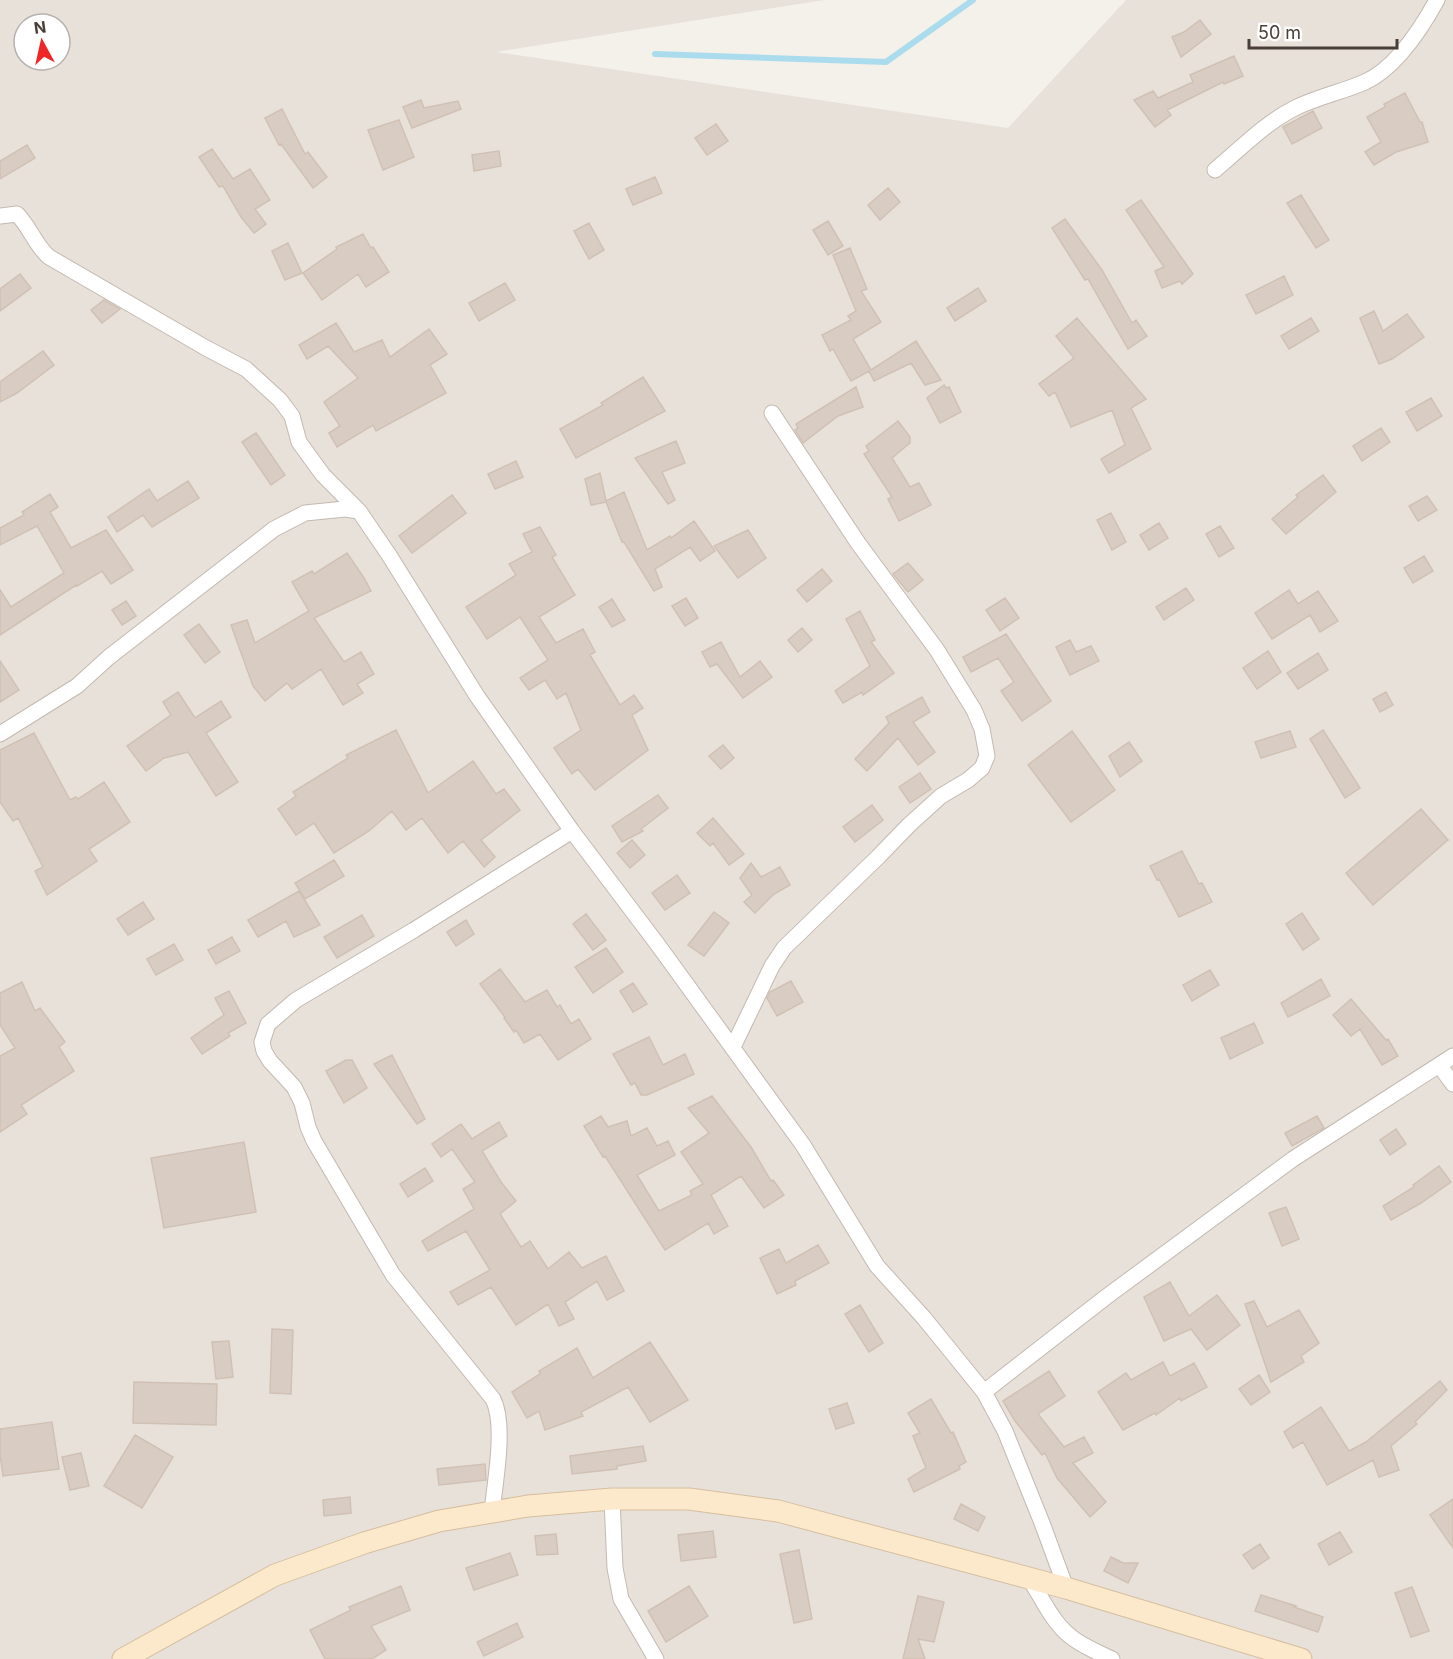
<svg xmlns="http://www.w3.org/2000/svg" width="1453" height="1659" viewBox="0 0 1453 1659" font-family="Inter,sans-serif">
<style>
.residential{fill:#e8e1d9;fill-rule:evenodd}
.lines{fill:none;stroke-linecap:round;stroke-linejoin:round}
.stream{stroke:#aadcee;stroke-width:6}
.building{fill:#d9cdc3;stroke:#d0c1b4;stroke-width:1.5}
.street-casing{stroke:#c3b9b0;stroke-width:17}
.secondary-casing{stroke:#d5be9e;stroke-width:23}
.street{stroke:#fff;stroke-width:15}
.secondary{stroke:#fce9cc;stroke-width:21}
</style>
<rect width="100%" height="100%" fill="#f4f0ea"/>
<!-- residential -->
<path class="residential" d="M0,0H824L496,52L1008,128L1126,0H1453V1659H0ZM24,24H60V60H24Z"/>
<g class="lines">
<!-- stream -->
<path class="stream" d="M655,54L886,62L973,0"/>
</g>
<!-- building -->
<path class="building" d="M1200,20L1211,34L1181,57L1172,37L1184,32Z
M1234,56L1243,76L1224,84L1223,82L1167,110L1171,115L1155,127L1134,100L1153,91L1158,98L1193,82L1190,75Z
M1405,93L1420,122H1422L1428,142L1396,152L1374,165L1365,152L1381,142L1367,117L1385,107L1384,104Z
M421,100L424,108L458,101L461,109L412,128L403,107Z
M282,109L305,154L308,152L327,177L313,188L281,144L279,145L265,118Z
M1313,111L1322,128L1292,144L1283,127Z
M399,120L414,157L383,170L368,130Z
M716,124L728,141L707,155L695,138Z
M27,145L35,158L0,179V161Z
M212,149L233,179L250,169L270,200L255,209L266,224L254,233L241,217L223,186L219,187L199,157Z
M499,151L501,166L474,171L472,155Z
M655,177L662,193L633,205L626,189Z
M888,188L900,202L880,220L868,205Z
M1301,195L1329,240L1316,248L1287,203Z
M1141,200L1193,274L1182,284L1180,281L1162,288L1155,271L1164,267L1126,210Z
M1065,219L1102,270L1132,323L1136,320L1147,336L1128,349L1088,279L1085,280L1052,228Z
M828,221L843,246L828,255L813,230Z
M589,223L604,250L589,259L574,231Z
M363,234L371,248L373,247L389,272L366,287L358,274L322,300L303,273L337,249L336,247Z
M288,243L302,273L285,280L272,251Z
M850,248L867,289L861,291L881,322L853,339L871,370L916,341L941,380L925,385L911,363L874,381L869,371L851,381L833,349L830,351L822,335L851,320L848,316L856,311L833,255Z
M20,274L31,288L0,311V289Z
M1284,276L1293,295L1256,314L1246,295Z
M505,283L515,300L479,321L469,303Z
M978,288L986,301L955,321L947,308Z
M104,300L120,309L102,323L91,310Z
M1374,311L1383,331L1407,314L1424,337L1392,359L1379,364L1360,318Z
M1077,318L1146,399L1131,408L1151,449L1109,473L1101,459L1125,445L1112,410L1071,427L1055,392L1049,396L1039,384L1074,358L1056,336Z
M1311,318L1319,331L1289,349L1281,336Z
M336,323L354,352L382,340L390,357L429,329L447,354L430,365L446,393L376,431L373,425L337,447L329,433L340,426L324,402L358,378L328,346L307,359L299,345Z
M43,351L54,365L17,393L0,402V382Z
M643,377L665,411L576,458L560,429L603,405L601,403Z
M944,385L946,388L949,387L961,412L940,423L927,398Z
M856,387L863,407L838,416L803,443L795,430L798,428L796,424Z
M1431,398L1442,416L1417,431L1406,412Z
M898,421L910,437V443L892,458L910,487L919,483L931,505L899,521L888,499L892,497L864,454L869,451L866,446Z
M1381,428L1390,442L1362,461L1353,446Z
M256,433L285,475L271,485L242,442Z
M676,441L685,463L662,472L675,500L668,504L635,458Z
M516,461L523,477L495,489L488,474Z
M600,473L606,501L624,492L647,550L670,536L671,538L694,521L715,551L700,561L690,547L655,569L662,587L654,591L624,542H622L606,502L591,505L585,479Z
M1323,475L1336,492L1286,534L1272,519L1298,497L1296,495Z
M188,481L199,498L152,527L143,515L117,532L108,517L149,489L157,501Z
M50,494L58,507L50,512L71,548L106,530L133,570L111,584L102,571L77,586L76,585L0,635V590L11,607L64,573L37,526L0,545V528L24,515L22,512Z
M452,495L466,513L412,553L399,536Z
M1427,496L1437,510L1418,521L1409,506Z
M1111,513L1126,542L1112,550L1097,520Z
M1159,523L1168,538L1149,550L1140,535Z
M1220,526L1234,548L1219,557L1206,534Z
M540,527L556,555L552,557L575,595L539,617L556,643L583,629L595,652L590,655L620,705L634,695L643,708L632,715L648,750L595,790L578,769L572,774L554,748L581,730L566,693L557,699L545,680L529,690L520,678L548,660L520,617L487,639L466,607L516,575L509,564L532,552L523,534Z
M748,530L766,558L738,578L714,546Z
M347,553L364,578L371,591L314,618L344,662L361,652L374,674L357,684L363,693L343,705L321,669L292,689L287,683L265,701L253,686L231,625L247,620L255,643L309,611L292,582L312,571L314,574Z
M1424,556L1433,571L1413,583L1404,568Z
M908,563L923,580L908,592L893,574Z
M822,569L832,581L807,602L797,590Z
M1186,588L1194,600L1164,620L1156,607Z
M1289,590L1298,604L1318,591L1338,621L1320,632L1310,615L1272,639L1255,613Z
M686,598L698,618L685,626L672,606Z
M1005,598L1019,618L1000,631L986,610Z
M612,599L625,620L612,627L599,607Z
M126,601L136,616L122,625L112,610Z
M860,611L875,640L871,642L894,673L863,695L862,692L843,703L835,691L870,666L846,619Z
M199,624L220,652L205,663L184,635Z
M802,628L812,640L798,652L788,640Z
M1006,634L1051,701L1022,721L1001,691L1014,682L998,658L971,672L963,657Z
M1070,640L1076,652L1091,646L1099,661L1070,675L1056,647Z
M721,642L740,677L760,661L772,677L743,698L717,664L710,667L702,652Z
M1268,651L1281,672L1257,689L1243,668Z
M1318,653L1328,670L1298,689L1287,673Z
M0,661L19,690L0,702Z
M178,692L195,718L221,701L231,717L206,733L238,782L216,796L188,752L164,758L146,771L127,746L171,715L163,702Z
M1386,692L1393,705L1380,712L1373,699Z
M922,697L930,712L913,722L935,752L918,765L898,738L867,771L855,759L889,723L886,717Z
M396,730L428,793L473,761L496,794L504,789L520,810L481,840L495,857L484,867L463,841L448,853L422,818L406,830L392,811L369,831L334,853L314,823L296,835L278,809L296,796L293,792L348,758L346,755Z
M1323,730L1360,788L1345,798L1310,739Z
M1072,731L1115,790L1071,822L1028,765Z
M1290,731L1296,747L1261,758L1255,742Z
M34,733L70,800L76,797L78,799L104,782L130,822L89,849L97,861L47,895L35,871L43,867L18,818L13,821L0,802V750Z
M1129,742L1142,761L1120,777L1109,756Z
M723,745L734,758L721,769L709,756Z
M920,773L931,789L910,803L899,787Z
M658,795L668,808L641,829L643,831L622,842L612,826Z
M872,805L883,820L855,842L843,827Z
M1421,809L1448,840L1373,905L1346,873Z
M713,818L744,854L729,865L713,843L710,846L697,833Z
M632,840L645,855L630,868L617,853Z
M1182,851L1199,884L1202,883L1212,902L1179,917L1159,879L1157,880L1150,866Z
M334,860L344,876L305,899L295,883Z
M751,863L761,877L780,867L790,885L774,894L755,913L744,902L752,895L740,878Z
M677,875L690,893L665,910L652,893Z
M299,891L320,925L294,937L286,921L258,937L248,920Z
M143,902L154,919L128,935L117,919Z
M714,912L729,923L704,956L688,945Z
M1302,913L1319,939L1303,950L1286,924Z
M586,914L606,940L593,950L573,924Z
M362,915L374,936L337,958L324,937Z
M466,920L474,934L456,946L447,932Z
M232,937L240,951L216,964L208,950Z
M174,944L183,960L156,975L147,959Z
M606,948L623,972L593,993L575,967Z
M500,969L525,1002L547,990L557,1007L560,1005L571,1024L579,1019L591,1039L558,1060L540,1034L524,1043L516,1030L514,1032L504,1018L505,1017L480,984Z
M1210,970L1219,985L1192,1001L1183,985Z
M1321,979L1330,996L1288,1017L1281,1003Z
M791,981L803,1002L777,1016L767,998L770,992Z
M22,982L35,1011L40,1008L65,1042L59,1047L74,1071L21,1105L27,1114L0,1132V1056L15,1048L0,1025V993Z
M633,983L647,1004L633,1012L620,991Z
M229,991L246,1023L228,1033L230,1036L202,1054L191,1038L224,1015L215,998Z
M1351,999L1386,1040L1388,1039L1398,1056L1382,1065L1360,1029L1351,1036L1333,1015Z
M1254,1023L1263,1043L1230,1059L1221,1038Z
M649,1037L663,1065L685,1054L694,1074L647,1095H641L635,1083L631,1085L613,1054Z
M392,1055L425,1119L417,1124L374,1064Z
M346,1060H352L367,1088L344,1103L326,1071Z
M712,1096L751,1147L771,1181L773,1180L784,1195L764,1208L741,1176L711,1195L728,1226L714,1234L708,1223L665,1250L605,1156L603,1157L584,1126L601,1116L608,1127L627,1121L631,1136L647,1128L657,1146L668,1141L675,1155L637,1175L659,1211L692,1195L690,1191L703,1184L681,1152L709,1133L688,1108Z
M1317,1116L1324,1128L1292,1146L1285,1133Z
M499,1122L507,1136L482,1151L501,1182L516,1201L500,1214L521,1247L530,1241L548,1269L569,1252L582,1268L606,1256L624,1291L607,1300L597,1281L565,1302L574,1319L559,1326L548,1304L516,1325L491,1287L458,1305L450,1292L490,1270L466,1231L428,1251L422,1241L474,1209L463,1189L475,1182L452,1149L441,1157L432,1144L461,1124L472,1139Z
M1396,1129L1406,1144L1390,1155L1380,1140Z
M244,1142L256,1212L164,1228L151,1158Z
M1439,1166L1451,1182L1421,1203L1391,1220L1383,1206L1414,1187L1413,1185Z
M425,1168L433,1181L408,1197L400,1184Z
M1286,1207L1299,1239L1282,1246L1269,1213Z
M818,1245L829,1263L795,1281L796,1285L777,1294L760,1258L779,1249L786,1263Z
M1170,1282L1189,1316L1217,1295L1240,1325L1207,1350L1191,1329L1164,1341L1144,1297Z
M1254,1301L1267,1327L1299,1310L1319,1343L1301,1356L1304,1362L1271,1382L1245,1304Z
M860,1305L883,1343L869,1352L845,1314Z
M272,1329L293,1330L291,1394L270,1393Z
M229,1341L233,1377L216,1379L212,1342Z
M650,1342L688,1400L650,1422L628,1387L581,1412L583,1416L545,1430L539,1411L527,1418L512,1392L540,1374L539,1371L577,1348L593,1378Z
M1163,1362L1170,1376L1194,1363L1207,1387L1181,1401L1180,1398L1156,1415L1155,1413L1123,1430L1098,1392L1126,1373L1131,1380Z
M1049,1371L1065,1396L1038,1414L1064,1447L1084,1437L1093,1453L1073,1463L1106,1502L1090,1517L1057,1478L1045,1453L1042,1455L1015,1421L1003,1401Z
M1259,1375L1270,1392L1251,1405L1239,1389Z
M1440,1381L1447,1390L1415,1422L1417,1424L1391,1446L1399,1470L1379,1477L1373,1460L1327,1485L1303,1442L1293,1448L1284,1432L1321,1407L1349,1451L1366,1442Z
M134,1382L217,1384L216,1425L133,1423Z
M931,1399L951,1433L953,1432L966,1462L959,1466L960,1469L914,1492L908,1479L926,1468L913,1436L920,1433L908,1413Z
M847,1403L854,1423L836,1429L829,1409Z
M52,1422L59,1469L3,1476L0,1454V1429Z
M135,1435L173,1457L142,1508L104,1486Z
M643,1446L646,1461L617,1466V1469L572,1474L570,1456Z
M81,1453L89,1486L70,1490L62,1457Z
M485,1464L486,1480L439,1485L437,1469Z
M350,1497L351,1513L324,1516L323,1500Z
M1453,1499V1548L1430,1515Z
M961,1504L985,1517L978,1531L954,1519Z
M713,1531L716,1557L681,1561L678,1535Z
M1340,1532L1352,1552L1329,1565L1318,1544Z
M556,1534L558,1554L537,1555L535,1536Z
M1260,1544L1269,1558L1253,1569L1243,1555Z
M799,1550L812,1619L794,1623L780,1554Z
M510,1553L518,1575L474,1590L466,1568Z
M1111,1557L1123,1563H1138L1128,1583L1104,1571Z
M401,1586L410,1610L371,1626L386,1650L372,1659H325L310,1630L351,1610L349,1607Z
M689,1586L708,1616L666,1642L648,1611Z
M1412,1587L1429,1631L1411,1637L1395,1593Z
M1261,1595L1296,1606L1294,1607L1323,1617L1318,1632L1255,1611Z
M918,1596L944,1602L934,1642L918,1639L925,1659H903Z
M517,1623L523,1637L484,1656L477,1642Z"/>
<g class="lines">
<defs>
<path id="street" d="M1215,170C1240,149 1265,123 1295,108C1317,97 1342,92 1365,82C1396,68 1421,29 1437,0
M0,216L17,214C30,227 35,245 49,257L206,348L246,369L280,400L292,416L299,442L323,475L359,511
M0,734L77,686L109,657L274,529L305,513L345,509L359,511L389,555L477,696L572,831L658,945L803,1145L877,1266L924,1318L984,1392L1005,1431L1042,1523L1066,1588
M733,1047L772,966L784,948L878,857L909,825L941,796L968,780L982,768L987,756L982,729L974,710L937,650L858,543L772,413
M1439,1065L1453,1084
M984,1392L1106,1297L1293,1159L1453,1056
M612,1499L615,1568L621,1599L656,1659
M492,1512C495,1481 506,1425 493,1399L393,1275L314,1141L308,1127L302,1103L294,1087L270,1061L264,1051L262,1042L268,1024L296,1000L414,930L572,831
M1029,1578C1041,1596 1052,1622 1070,1636C1082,1646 1097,1652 1112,1659"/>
<path id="secondary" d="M123,1659L275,1575L364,1543L439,1521L528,1506L612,1499H689L778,1511L1066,1588L1301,1659"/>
</defs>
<!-- street casing -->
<use href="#street" class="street-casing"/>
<!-- secondary casing -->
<use href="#secondary" class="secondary-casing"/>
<!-- street -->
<use href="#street" class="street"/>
<!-- secondary -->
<use href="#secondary" class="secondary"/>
</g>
<!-- north arrow -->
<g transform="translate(42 42) rotate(352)"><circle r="28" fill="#ffffff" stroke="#b6b3af" stroke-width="1.5"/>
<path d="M0-4.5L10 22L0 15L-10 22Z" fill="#f02525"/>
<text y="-9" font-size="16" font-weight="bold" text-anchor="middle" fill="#484038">N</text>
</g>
<!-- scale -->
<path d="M1249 39v9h148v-9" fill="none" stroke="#484038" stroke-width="3"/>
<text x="1258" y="39" font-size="18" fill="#484038" stroke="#ffffff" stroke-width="4.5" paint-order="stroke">50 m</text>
</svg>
